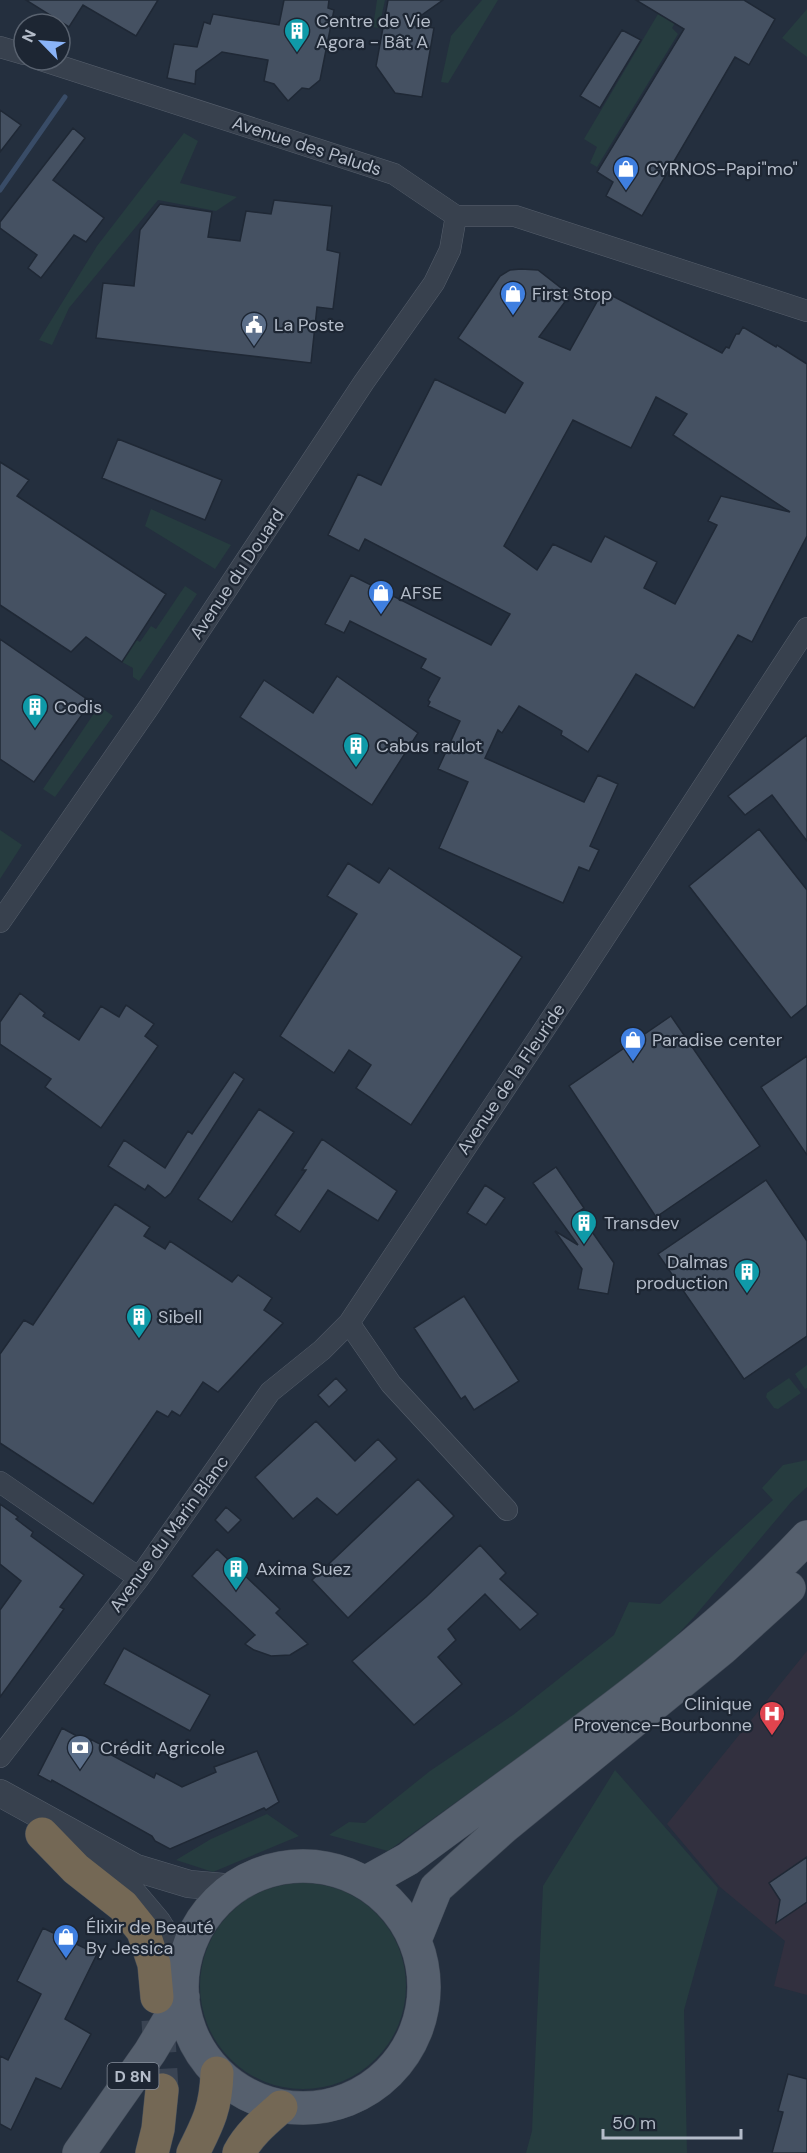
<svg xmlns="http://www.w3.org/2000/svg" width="807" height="2153" viewBox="0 0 807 2153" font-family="'DM Sans',sans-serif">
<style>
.medical{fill:#32303f}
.green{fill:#263c3f}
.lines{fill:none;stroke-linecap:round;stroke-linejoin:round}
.stream{stroke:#394c67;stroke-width:5}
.building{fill:#455162;stroke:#1f2835;stroke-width:1.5;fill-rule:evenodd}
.motorway-tunnel{stroke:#3a4453;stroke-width:33;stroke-dasharray:33 16;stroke-linecap:butt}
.minor-casing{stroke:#565f6c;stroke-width:22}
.tertiary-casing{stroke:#565f6c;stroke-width:28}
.primary-casing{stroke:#414a57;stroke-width:34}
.motorway-casing{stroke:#434c59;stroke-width:34}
.minor{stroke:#38414e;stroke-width:21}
.tertiary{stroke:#38414e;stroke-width:27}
.primary{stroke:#56606e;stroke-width:33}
.motorway{stroke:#746855;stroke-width:33}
.labels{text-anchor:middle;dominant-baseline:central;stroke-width:4.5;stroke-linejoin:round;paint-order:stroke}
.shield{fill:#1d2633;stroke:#878f9c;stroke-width:1.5}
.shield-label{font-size:16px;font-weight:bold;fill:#b4bcc9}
.poi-label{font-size:18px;fill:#b4bcc9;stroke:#1d2633;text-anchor:start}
.street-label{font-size:18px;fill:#b4bcc9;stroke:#1d2633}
</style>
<rect width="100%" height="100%" fill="#242f3e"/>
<!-- medical -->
<path class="medical" d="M807,1651V1995L774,1986L785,1941L720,1887L667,1824Z"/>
<!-- green -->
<path class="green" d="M377,0H385L379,28L373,27Z
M482,0H498L448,83L441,82L451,36Z
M673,0H689L672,28L678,34L597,167L590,163L597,147L584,139L658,14L663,17Z
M807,9V57L782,38Z
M184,133L198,141L180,183L237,197L216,211L158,200L69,308L52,345L39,340L97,246Z
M151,509L231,545L215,569L145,526Z
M185,586L197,594L139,681L133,677V668L122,662L133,638L140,642L151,626L156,629Z
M99,706L113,716L55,797L43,789Z
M0,830L22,845L0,879Z
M807,1365V1388L805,1389L795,1374Z
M789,1378L801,1393L778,1409L774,1408L766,1397L767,1393Z
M807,1460V1487L792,1501L694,1617L666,1647L633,1675L388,1851L329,1835L349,1822L365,1823L430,1771L513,1715L614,1635L629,1602L660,1604L773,1500L762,1488L783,1465Z
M615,1770L718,1888L684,2010L687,2153H526L532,2131L543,1886Z
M267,1814L299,1836L213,1872L176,1860L211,1839Z
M200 1986a103 103 0 1 1 206 0a103 103 0 1 1-206 0Z"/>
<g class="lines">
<!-- stream -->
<path class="stream" d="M0,190L65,97"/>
</g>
<!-- building -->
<path class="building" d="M26,0H158L136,36L83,5L69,27Z
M284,0H329L328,8L334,10L320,80L309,89L302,88L288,101L274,84L264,81L268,60L222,52L196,71L195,84L167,78L174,44L197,47L204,22L210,24L213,14L279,25Z
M388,0H443L409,24L434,28L422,97L395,93L376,66Z
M636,0H744L775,19L749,65L735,57L642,216L606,196L613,182L597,172L684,29Z
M622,30L641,40L600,108L580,96Z
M0,110L21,125L0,152Z
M73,128L85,138L53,180L104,218L86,242L74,235L41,278L28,268L37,255L0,228V222Z
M274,200L332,206L327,250L340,253L333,309L317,307L311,363L96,338L103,283L134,286L140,230L160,204L212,212L208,237L240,241L246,211L271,214Z
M521,269L538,270L570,295L539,337L570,350L603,291L722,353L726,347L729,348L736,334H739L743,327L776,347L777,345L807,364V536L752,642L738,635L694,708L636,674L588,752L561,735L562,731L519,706L502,733L498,730L485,758L584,802L598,775L618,784L590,846L599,850L589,871L579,867L563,903L439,848L468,782L438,769L460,721L428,706L430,702L428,700L440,678L421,668L426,659L350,621L344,633L325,624L351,575L491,645L510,614L365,539L359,551L328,535L358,474L381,485L435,379L505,413L523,383L458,338L500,276L510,270ZM656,397L687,414L673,435L790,512L721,496L708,521L717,525L675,604L644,588L657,562L605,536L591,562L553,544L537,570L504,546L573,420L631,448Z
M118,439L222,480L205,520L102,478Z
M0,462L29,480L17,496L166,594L122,662L86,637L71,652L0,605Z
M0,639L91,702L34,782L0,759Z
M337,676L418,733L372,805L240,717L264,680L313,713Z
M807,735V841L772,795L745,815L728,796Z
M759,829L807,890V1005L791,1018L689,886Z
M348,863L379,883L389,868L522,957L411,1125L356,1088L371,1065L349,1050L334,1073L280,1036L357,914L327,896Z
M20,993L45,1013L43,1016L79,1040L101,1006L119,1017L126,1005L154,1024L145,1036L158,1046L101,1128L45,1087L51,1079L0,1044V1022Z
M671,1016L760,1146L656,1217L569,1086Z
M807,1056V1155L761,1087Z
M234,1072L244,1079L171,1193L165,1198L148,1185L145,1190L108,1166L124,1140L165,1168L188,1131L192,1134Z
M259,1109L294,1132L232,1222L198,1199Z
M322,1139L397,1191L378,1221L328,1190L300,1232L275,1215L306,1170H302Z
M556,1167L584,1208L578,1212L614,1263L608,1294L578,1289L582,1269L555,1231L578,1245L533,1183Z
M766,1180L807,1241V1336L744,1379L658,1254Z
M485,1185L505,1198L486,1225L467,1213Z
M115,1204L150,1227L144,1236L165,1249L170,1241L232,1282L238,1275L272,1298L264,1310L283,1323L218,1392L203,1382L180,1416L172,1411L168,1417L157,1411L93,1504L0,1443V1354L24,1320L33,1325Z
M464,1296L519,1381L474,1410L465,1396L461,1399L414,1328Z
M336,1378L347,1390L329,1407L318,1395Z
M316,1421L355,1461L378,1439L397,1459L337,1515L317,1498L293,1519L255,1477Z
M418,1479L454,1516L348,1618L312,1580Z
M0,1504L18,1517L16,1519L33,1532L31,1536L84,1575L60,1607L64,1609L0,1697V1610L21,1581L0,1564Z
M226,1507L241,1520L228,1533L215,1520Z
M480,1545L506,1573L500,1579L538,1614L520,1630L485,1594L448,1629L456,1640L438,1657L462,1684L414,1725L352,1661L426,1597Z
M217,1549L280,1609L276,1613L308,1644L290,1655L271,1656L254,1650L245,1644L255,1635L192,1576Z
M124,1648L210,1695L190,1731L104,1684Z
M62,1728L88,1742L90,1739L104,1746L102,1750L154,1778L156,1773L182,1787L216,1772L214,1767L257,1751L279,1802L266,1810L264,1808L170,1849L155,1841L152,1836L52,1780L51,1782L38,1775Z
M807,1857V1902L776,1923L780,1900L769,1883Z
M43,1928L97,1954L65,2019L91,2034L61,2089L36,2078L11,2130L0,2124V2056L8,2060L41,1994L17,1981Z
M788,2074L807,2079V2153H772L783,2112L778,2111Z"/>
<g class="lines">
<!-- motorway-tunnel -->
<path class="motorway-tunnel" d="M158,2020L162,2090"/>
<defs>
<path id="minor" d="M0,47L24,54
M41,60L394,174L456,216H515L807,311
M0,922L149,707L364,382L434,283L450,250L456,216
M0,1482L139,1578
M507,1510L391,1384L349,1323L577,980L807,628
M0,1757L139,1578L270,1392L322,1350L349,1323"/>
<path id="tertiary" d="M0,1793L136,1868L189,1884L234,1888
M82,1858L125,1884L157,1922L184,1965"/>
<path id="primary" d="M182 1987a121 121 0 1 1 242 0a121 121 0 1 1-242 0Z
M365,1883L408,1859C544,1757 690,1662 807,1537
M415,1940L436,1888L504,1827L723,1648L789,1588
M79,2153L150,2052L183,1997"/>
<path id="motorway" d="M42,1834L76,1869L123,1906L143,1931L154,1964L157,1997
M152,2153L158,2129L162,2090
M193,2153C208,2123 216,2108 217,2073
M239,2153C249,2134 265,2121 281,2107"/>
</defs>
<!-- minor casing -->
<use href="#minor" class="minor-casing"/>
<!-- tertiary casing -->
<use href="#tertiary" class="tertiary-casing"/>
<!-- primary casing -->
<use href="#primary" class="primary-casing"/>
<!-- motorway casing -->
<use href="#motorway" class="motorway-casing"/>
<!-- minor -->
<use href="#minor" class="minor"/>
<!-- tertiary -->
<use href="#tertiary" class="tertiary"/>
<!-- primary -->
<use href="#primary" class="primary"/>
<!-- motorway -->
<use href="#motorway" class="motorway"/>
</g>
<!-- icons -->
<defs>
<symbol id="building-pin" viewBox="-11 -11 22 30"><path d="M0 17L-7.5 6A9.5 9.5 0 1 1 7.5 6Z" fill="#0f9aa8" stroke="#1d2633"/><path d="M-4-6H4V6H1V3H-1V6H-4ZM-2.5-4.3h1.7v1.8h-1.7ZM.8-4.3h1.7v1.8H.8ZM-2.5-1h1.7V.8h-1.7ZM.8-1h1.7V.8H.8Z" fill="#fff"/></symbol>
<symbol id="shop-pin" viewBox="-11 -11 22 30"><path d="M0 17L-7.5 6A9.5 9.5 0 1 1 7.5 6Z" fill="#3f7fe0" stroke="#1d2633"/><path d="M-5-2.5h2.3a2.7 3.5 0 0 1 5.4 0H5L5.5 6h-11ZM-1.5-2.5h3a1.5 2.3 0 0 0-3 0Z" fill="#fff"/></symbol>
<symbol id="civic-pin" viewBox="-11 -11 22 30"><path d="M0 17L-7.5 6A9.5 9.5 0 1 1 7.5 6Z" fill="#5c6f8a" stroke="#1d2633"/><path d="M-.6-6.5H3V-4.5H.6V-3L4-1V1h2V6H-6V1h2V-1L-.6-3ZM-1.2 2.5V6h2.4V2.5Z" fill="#fff"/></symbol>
<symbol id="hospital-pin" viewBox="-11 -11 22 30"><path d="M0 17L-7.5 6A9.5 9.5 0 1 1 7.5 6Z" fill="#e0444e" stroke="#1d2633"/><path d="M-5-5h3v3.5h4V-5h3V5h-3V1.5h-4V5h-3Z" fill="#fff"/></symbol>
<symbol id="bank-pin" viewBox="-11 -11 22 30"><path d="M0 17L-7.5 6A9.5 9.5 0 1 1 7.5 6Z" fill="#5c6f8a" stroke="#1d2633"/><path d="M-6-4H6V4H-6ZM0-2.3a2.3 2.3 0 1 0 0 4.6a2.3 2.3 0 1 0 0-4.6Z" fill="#fff"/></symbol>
</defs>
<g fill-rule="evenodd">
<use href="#building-pin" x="282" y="16" width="30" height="40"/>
<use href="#shop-pin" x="611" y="154" width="30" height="40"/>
<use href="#shop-pin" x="498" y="279" width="30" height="40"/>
<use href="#civic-pin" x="239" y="310" width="30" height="40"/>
<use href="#shop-pin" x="366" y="578" width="30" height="40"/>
<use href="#building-pin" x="20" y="692" width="30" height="40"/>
<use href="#building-pin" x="341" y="731" width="30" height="40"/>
<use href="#shop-pin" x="618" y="1025" width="30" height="40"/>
<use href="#building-pin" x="569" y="1208" width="30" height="40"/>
<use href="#building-pin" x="732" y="1257" width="30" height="40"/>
<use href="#building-pin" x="124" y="1302" width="30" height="40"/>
<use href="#building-pin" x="221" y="1554" width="30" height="40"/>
<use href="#hospital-pin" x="757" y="1699" width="30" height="40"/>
<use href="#bank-pin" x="65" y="1733" width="30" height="40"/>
<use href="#shop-pin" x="51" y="1922" width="30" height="40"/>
</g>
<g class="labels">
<!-- shield labels -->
<rect class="shield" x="107.5" y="2063" width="51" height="26" rx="4.5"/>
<g class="shield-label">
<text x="133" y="2076">D 8N</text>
</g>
<!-- poi labels -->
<g class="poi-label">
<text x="316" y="21">Centre de Vie<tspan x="316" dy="21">Agora - Bât A</tspan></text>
<text x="646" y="169">CYRNOS-Papi"mo"</text>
<text x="532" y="294">First Stop</text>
<text x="274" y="325">La Poste</text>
<text x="400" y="593">AFSE</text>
<text x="54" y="707">Codis</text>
<text x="376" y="746">Cabus raulot</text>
<text x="652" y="1040">Paradise center</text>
<text x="604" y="1223">Transdev</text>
<text x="728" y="1262" text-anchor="end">Dalmas<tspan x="728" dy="21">production</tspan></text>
<text x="158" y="1317">Sibell</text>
<text x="256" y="1569">Axima Suez</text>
<text x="752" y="1704" text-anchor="end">Clinique<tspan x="752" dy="21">Provence-Bourbonne</tspan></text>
<text x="100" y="1748">Crédit Agricole</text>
<text x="86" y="1927">Élixir de Beauté<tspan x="86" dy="21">By Jessica</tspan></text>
</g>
<!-- street labels -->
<g class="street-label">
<text transform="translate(307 146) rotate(18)">Avenue des Paluds</text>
<text transform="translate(237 574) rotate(-56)">Avenue du Douard</text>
<text transform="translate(511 1079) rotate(-56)">Avenue de la Fleuride</text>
<text transform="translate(169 1534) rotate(-54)">Avenue du Marin Blanc</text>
</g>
</g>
<!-- north arrow -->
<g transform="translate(42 42) rotate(295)"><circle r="28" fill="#1d2633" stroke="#59626f" stroke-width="1.5"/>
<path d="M0-4.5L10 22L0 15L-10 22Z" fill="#8ab4f8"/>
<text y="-9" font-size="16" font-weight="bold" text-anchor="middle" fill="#b4bcc9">N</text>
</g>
<!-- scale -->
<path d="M603 2129v9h138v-9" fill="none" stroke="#b4bcc9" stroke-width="3"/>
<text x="612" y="2129" font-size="18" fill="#b4bcc9" stroke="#1d2633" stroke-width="4.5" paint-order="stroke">50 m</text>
</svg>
